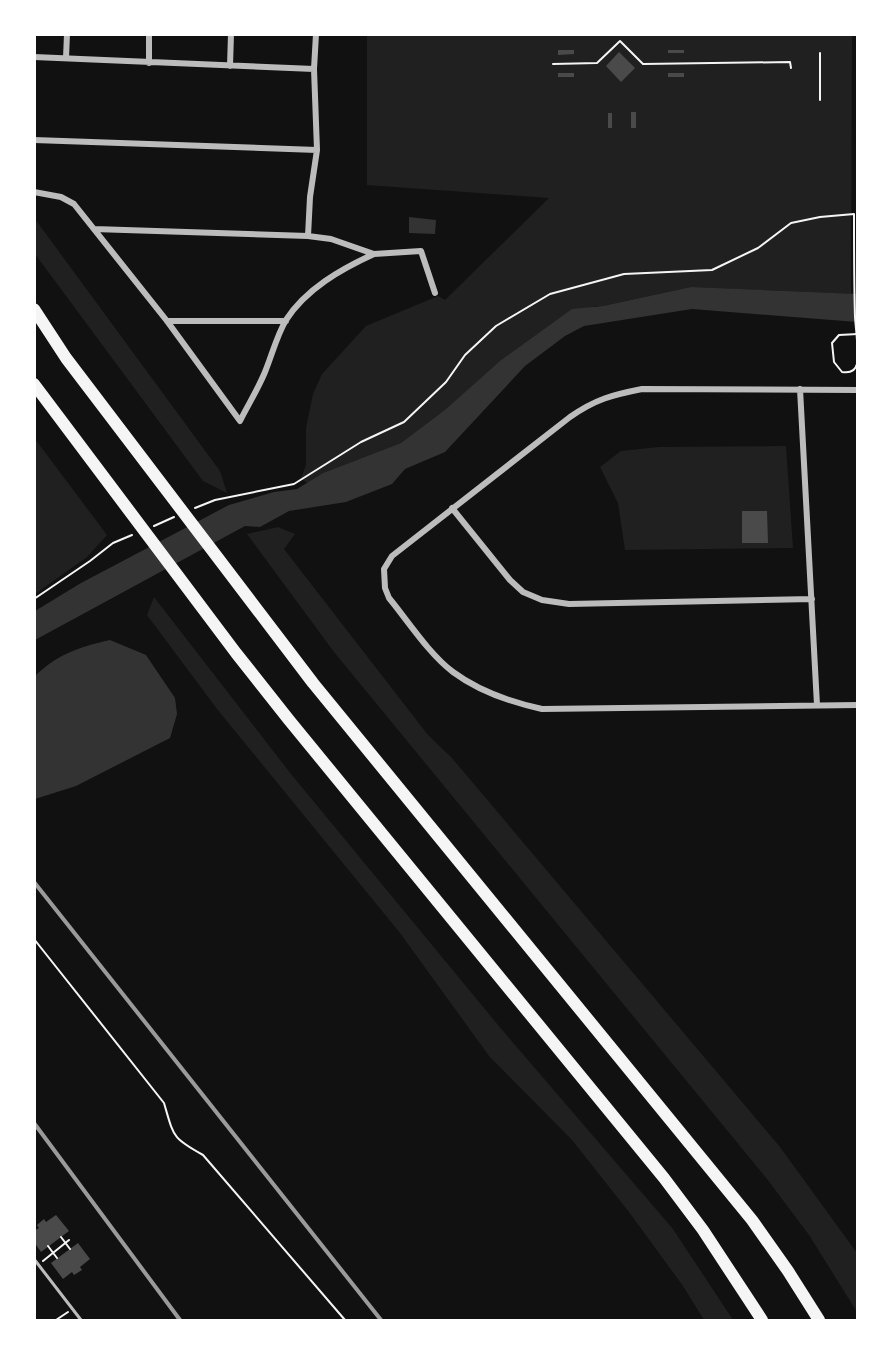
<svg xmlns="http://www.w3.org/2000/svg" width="892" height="1355" viewBox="0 0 892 1355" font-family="'Sofia Sans Condensed',sans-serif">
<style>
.green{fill:#202020}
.water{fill:#333}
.building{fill:#4a4a4a}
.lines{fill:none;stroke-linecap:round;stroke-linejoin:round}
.path{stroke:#f5f5f5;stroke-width:2}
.service{stroke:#bcbcbc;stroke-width:3}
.minor{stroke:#bcbcbc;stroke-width:6}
.motorway{stroke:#f5f5f5;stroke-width:12}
.rail{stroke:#9a9a9a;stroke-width:4}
</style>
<rect width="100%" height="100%" fill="#111"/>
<!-- green -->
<path class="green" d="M367,35H852L851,294L691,287L603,306H595L401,443L323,473L307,483L301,478L306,465V428L313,394L322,374L366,326L438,296L445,300L549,198L367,185Z
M35,219L220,471L227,493L203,481L35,254Z
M35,439L107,535L87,557L35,594Z
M786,446L793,548L625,550L618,503L600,467L621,451L659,447Z
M278,527L295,534L284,549L428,735L452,758L780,1147L857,1253V1312L809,1235L767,1179L334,652L247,534Z
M154,597L291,774L498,1025L673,1229L733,1320H704L683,1286L629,1212L572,1140L489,1056L400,933L217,709L147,615Z"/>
<!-- water -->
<path class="water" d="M409,217L436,220L435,234L409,233Z
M691,287L857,294V322L692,309L584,326L565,336L525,366L445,452L405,469L392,484L346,502L289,511L260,527L245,526L35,640V611L81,583L229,505L274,492L297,489L323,473L401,443L445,410L500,361L572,309L603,306Z
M110,640L146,655L175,698L177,714L170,738L76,786L35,799V676C58,654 79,647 110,640Z"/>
<!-- building -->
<path class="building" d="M558,50H574V54L558,55Z
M668,50H684V53H668Z
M619,52L635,68L621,82L606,66Z
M558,73H574V77H558Z
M668,73H684V77H668Z
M631,112H636V128H631Z
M608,113H612V128H608Z
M742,511H767L768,543H742Z
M56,1215L69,1231L41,1252L34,1242V1231L39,1228L37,1225L44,1219L46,1222Z
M78,1243L90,1259L80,1267L82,1270L74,1275L72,1272L63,1279L51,1263Z"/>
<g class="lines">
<!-- path -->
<path class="path" d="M820,53V100
M553,64L597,63L620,41L643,64L790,62L791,68
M195,508L215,500L294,484L361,442L404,422L446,382L465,355L496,326L550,294L624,274L712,270L758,248L791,223L820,217L854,214C854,249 854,283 855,317C856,332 859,350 857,364C855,372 848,373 842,372L834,362L832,343L839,335L858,334
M154,526L174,517
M34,599L90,561L113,543L132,535
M34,939L164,1103C174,1137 172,1138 203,1155L345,1320
M61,1237L70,1249
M48,1246L57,1258
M43,1261L69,1240
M56,1320L68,1312"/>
<!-- service -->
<path class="service" d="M34,1259L81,1320"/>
<!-- minor -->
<path class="minor" d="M34,57L314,69
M66,58L67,34
M149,63V34
M230,66L231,34
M34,140L317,150
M34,192L61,197L74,204L167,321L240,421C248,405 258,389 265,372C272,355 277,335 286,320C306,289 341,269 374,254
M94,229L308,236L331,239L374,254L421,251L435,293
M308,236L310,197L317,150L314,69L316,34
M167,321H286
M800,389L817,705
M858,390L642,389C612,395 596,399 570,417L392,556L384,569L385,588L389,598C408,621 429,654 453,672C480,692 510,702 542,709L858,705
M452,508L510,580L523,592L542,600L569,604L812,599"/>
<!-- motorway -->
<path class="motorway" d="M34,309L66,358L313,683L752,1220L788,1271L819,1320
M34,384L236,653L289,720L664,1178L703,1230L762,1320"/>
<!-- rail -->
<path class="rail" d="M34,882L381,1320
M34,1123L180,1320"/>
</g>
<!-- border -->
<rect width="892" height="1355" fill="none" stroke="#ffffff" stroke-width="72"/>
</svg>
